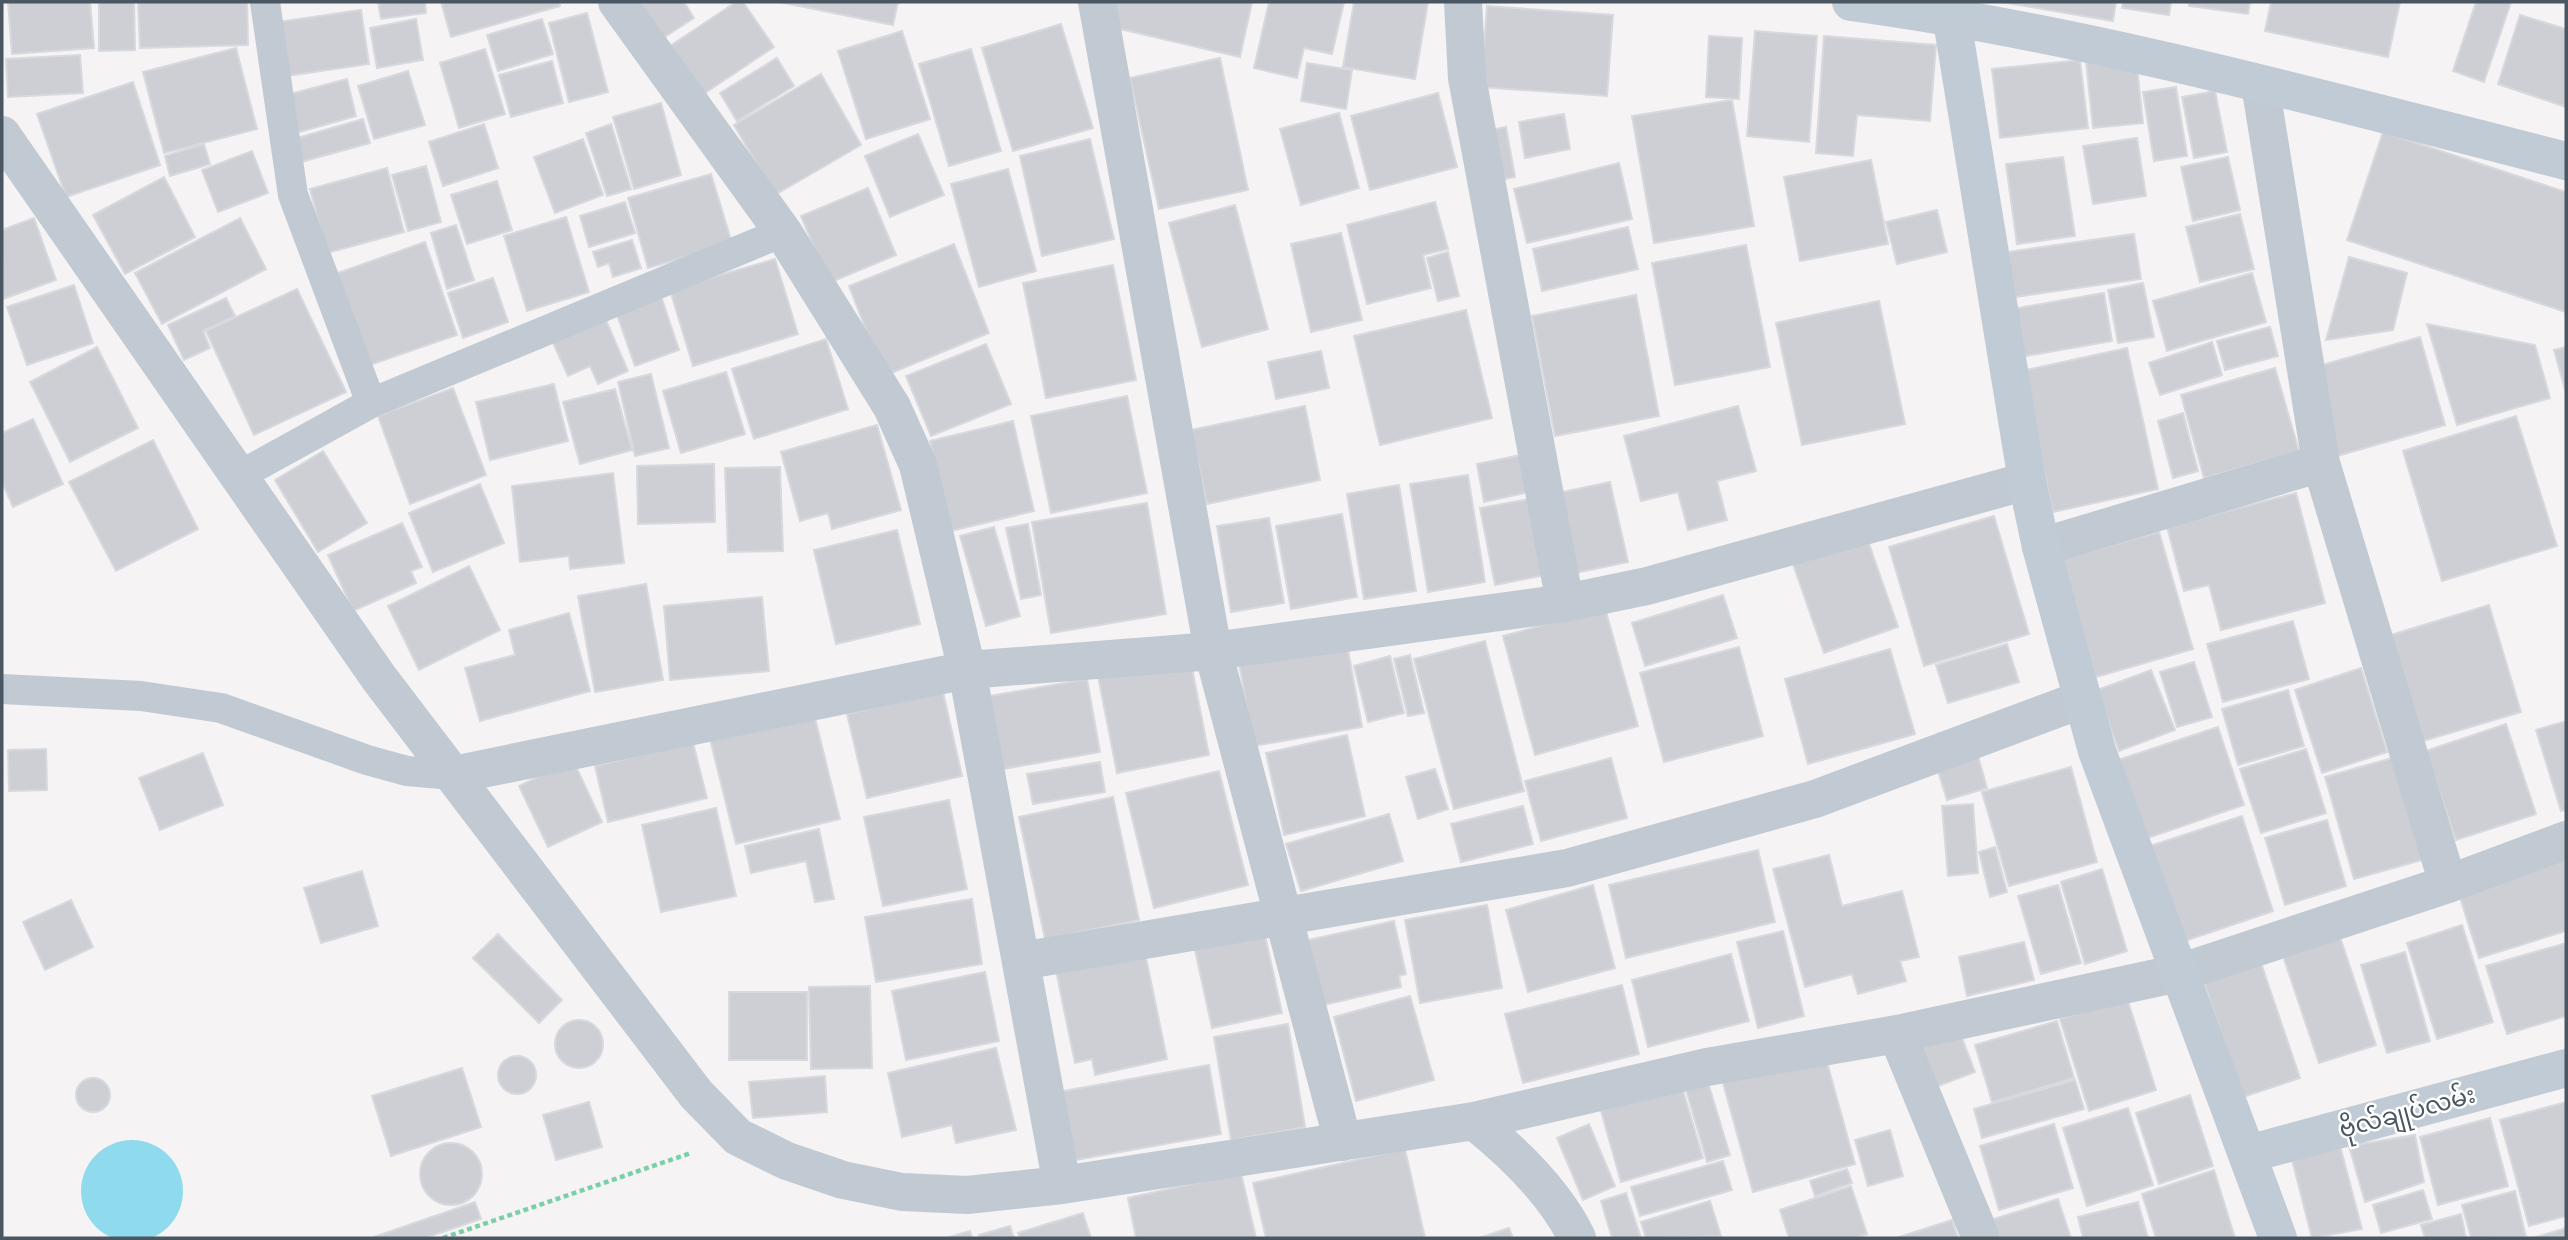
<svg xmlns="http://www.w3.org/2000/svg" width="2568" height="1240" viewBox="0 0 2568 1240" font-family="Mulish,'Noto Sans Myanmar',sans-serif">
<style>
.water{fill:#90daee}
.building{fill:#cdcfd5;stroke:#d7d9de;stroke-width:2}
.lines{fill:none;stroke-linecap:round;stroke-linejoin:round}
.path{stroke:#7ad0a6;stroke-width:4.5;stroke-dasharray:5 3.5;stroke-linecap:butt}
.lane{stroke:#c1cad2;stroke-width:30}
.street{stroke:#c1cad2;stroke-width:38}
.secondary{stroke:#c1cbd6;stroke-width:38}
.labels{text-anchor:middle;dominant-baseline:central;stroke-width:5;stroke-linejoin:round;paint-order:stroke}
.street-label{font-size:24px;fill:#4a5661;stroke:#fff}
</style>
<rect width="100%" height="100%" fill="#f5f3f3"/>
<!-- water -->
<path class="water" d="M81 1191a51 51 0 1 1 102 0a51 51 0 1 1-102 0Z"/>
<!-- building -->
<path class="building" d="M8,2H90L94,48L12,54Z
M99,2H134L135,50L99,51Z
M138,2H247L248,45L140,48Z
M378,2H425L426,13L381,19Z
M441,2H559L560,6L451,37Z
M635,2H684L694,18L660,40Z
M736,2H743L774,47L702,95L670,46Z
M779,2H898L893,25Z
M1113,2H1252L1240,57L1107,26Z
M1269,2H1344L1332,54L1304,48L1297,78L1254,68Z
M1354,2H1428L1415,79L1343,67Z
M2001,2H2116L2113,21Z
M2123,2H2171L2169,15L2122,8Z
M2189,2H2250L2248,14L2189,6Z
M2271,2H2400L2388,57L2265,31Z
M2476,2H2511L2484,82L2453,71Z
M1487,6L1613,15L1607,96L1481,87Z
M361,10L369,64L286,76L278,22Z
M587,13L608,92L569,102L549,23Z
M2520,15L2566,29V107L2498,84Z
M416,19L423,60L377,68L370,28Z
M542,19L553,54L498,71L487,35Z
M1061,24L1093,128L1013,151L982,48Z
M902,31L930,119L866,139L838,51Z
M1755,31L1817,36L1809,142L1747,136Z
M1709,36L1742,38L1739,99L1706,97Z
M1824,36L1936,45L1930,121L1857,115L1853,156L1816,153Z
M236,48L257,129L164,153L143,72Z
M485,49L505,114L459,128L440,63Z
M971,49L1001,151L949,166L919,64Z
M80,55L83,93L8,97L6,59Z
M2136,57L2143,123L2093,128L2086,62Z
M777,58L794,86L737,121L720,93Z
M1220,58L1248,190L1159,209L1130,78Z
M2080,60L2088,128L2000,138L1992,69Z
M552,61L563,103L511,117L499,75Z
M1307,63L1352,70L1346,109L1301,101Z
M408,71L425,125L374,139L358,86Z
M821,74L861,145L775,195L734,125Z
M347,79L356,116L289,135L279,97Z
M133,82L160,165L66,197L37,114Z
M2176,87L2187,156L2154,161L2143,92Z
M2215,91L2227,152L2194,158L2182,97Z
M1438,93L1457,167L1370,190L1351,116Z
M1732,100L1754,226L1654,243L1632,116Z
M661,103L681,175L634,189L613,117Z
M1339,113L1359,188L1301,205L1280,129Z
M1564,114L1570,149L1525,158L1519,122Z
M363,119L370,143L301,162L294,139Z
M484,124L498,168L443,186L429,142Z
M611,124L631,189L607,196L586,133Z
M1506,127L1515,177L1495,181L1486,131Z
M2383,132L2566,192V312L2347,240Z
M918,134L944,195L890,217L865,156Z
M2137,138L2146,196L2093,204L2083,146Z
M583,139L603,195L555,213L534,157Z
M1090,139L1114,239L1042,256L1020,156Z
M204,144L210,164L170,176L165,156Z
M252,151L268,193L218,212L202,170Z
M2063,157L2075,236L2017,244L2006,164Z
M2228,157L2240,210L2193,221L2181,167Z
M1871,160L1888,244L1800,261L1784,177Z
M1619,163L1632,219L1527,243L1514,189Z
M426,166L441,222L408,231L392,175Z
M387,168L404,232L327,253L310,189Z
M1008,169L1036,271L979,287L951,184Z
M711,174L732,243L648,268L628,198Z
M164,177L195,237L125,274L93,215Z
M497,181L512,230L467,244L451,195Z
M868,188L896,255L829,283L801,216Z
M625,202L635,233L589,247L580,216Z
M1435,202L1448,249L1423,255L1431,288L1367,304L1347,225Z
M1235,205L1268,329L1202,347L1169,223Z
M1937,210L1947,252L1897,264L1886,222Z
M2240,214L2254,269L2200,282L2186,227Z
M566,217L589,292L527,311L504,236Z
M34,218L56,280L3,299L2,230Z
M240,218L266,269L162,324L135,273Z
M456,225L474,280L447,289L431,233Z
M1628,227L1638,269L1542,291L1533,249Z
M1341,233L1362,320L1311,332L1291,244Z
M2134,234L2141,279L2015,297L2008,252Z
M632,240L641,268L613,277L609,263L598,267L593,252Z
M425,242L457,335L364,367L332,275Z
M954,244L989,333L884,376L849,286Z
M1746,245L1770,367L1675,385L1652,263Z
M1448,252L1459,296L1438,301L1427,258Z
M2349,257L2407,273L2393,330L2326,340Z
M775,259L798,334L693,366L670,290Z
M1113,265L1136,380L1046,398L1023,283Z
M2252,273L2266,322L2167,351L2153,301Z
M493,278L508,322L463,338L448,293Z
M2143,283L2154,337L2118,343L2108,290Z
M74,285L93,343L27,365L7,307Z
M297,289L346,392L254,435L206,331Z
M659,290L679,350L635,366L614,306Z
M2104,293L2112,341L2020,357L2012,309Z
M1636,295L1659,416L1555,436L1532,316Z
M226,298L235,316L203,331L210,348L184,360L168,325Z
M1879,301L1905,424L1802,445L1776,323Z
M1466,310L1492,418L1380,445L1354,336Z
M602,311L628,371L598,384L590,366L568,376L549,334Z
M2427,324L2535,345L2550,398L2457,425Z
M2270,327L2278,356L2225,370L2217,341Z
M2420,337L2445,425L2337,456L2312,368Z
M826,339L848,409L754,439L732,369Z
M2212,342L2222,375L2160,395L2149,363Z
M986,344L1011,404L931,436L906,376Z
M97,347L138,428L70,462L30,382Z
M2566,347V393L2554,350Z
M2127,348L2158,489L2053,512L2022,371Z
M1321,351L1329,388L1276,399L1268,362Z
M2275,368L2299,451L2204,478L2181,395Z
M726,372L745,434L681,453L663,391Z
M651,374L669,448L635,456L618,382Z
M554,384L568,441L490,460L476,402Z
M453,388L486,475L410,504L378,416Z
M615,389L632,450L580,464L563,402Z
M1127,396L1147,493L1051,513L1031,416Z
M1305,406L1320,480L1207,504L1191,430Z
M1738,406L1756,471L1717,481L1727,520L1688,530L1678,492L1641,501L1624,436Z
M2183,413L2198,471L2173,478L2158,421Z
M2516,416L2557,546L2442,581L2403,451Z
M33,419L63,484L13,507L2,482V433Z
M1013,421L1034,511L951,531L930,441Z
M877,425L901,510L832,529L828,513L800,521L781,452Z
M153,440L198,529L116,571L69,482Z
M323,451L367,523L318,552L275,480Z
M1521,455L1529,492L1484,502L1477,464Z
M714,464L715,522L638,524L637,466Z
M780,467L783,551L728,552L725,468Z
M613,473L624,563L570,569L569,556L520,562L512,486Z
M1468,475L1485,582L1428,592L1410,484Z
M1610,482L1628,562L1575,573L1558,493Z
M480,484L504,543L433,572L409,513Z
M1399,485L1416,591L1364,599L1347,494Z
M2296,493L2325,603L2221,630L2209,585L2184,591L2167,527Z
M1535,498L1550,574L1495,585L1480,508Z
M1147,503L1166,614L1051,633L1032,522Z
M1342,514L1357,597L1291,609L1276,526Z
M1994,516L2029,634L1924,666L1889,547Z
M1269,518L1284,603L1231,612L1217,526Z
M402,523L422,567L411,571L416,583L353,611L328,555Z
M1028,524L1041,595L1021,599L1006,528Z
M994,527L1020,616L986,626L960,536Z
M897,530L920,624L836,644L814,550Z
M2159,532L2193,649L2096,677L2062,559Z
M1867,538L1898,627L1824,653L1793,564Z
M469,566L500,630L419,670L388,606Z
M646,584L663,680L595,692L578,596Z
M1723,595L1737,638L1645,666L1632,623Z
M762,597L769,671L670,680L664,606Z
M2489,605L2521,712L2423,741L2391,635Z
M1605,608L1638,726L1535,755L1503,636Z
M569,613L590,691L480,721L465,668L515,655L509,630Z
M2293,621L2309,679L2223,702L2207,644Z
M1485,641L1524,791L1454,809L1414,659Z
M1347,644L1362,727L1254,746L1239,663Z
M2007,644L2019,682L1948,703L1936,665Z
M1739,647L1763,736L1664,762L1640,673Z
M1890,649L1915,734L1808,764L1785,679Z
M1410,655L1424,713L1408,716L1394,659Z
M1390,656L1404,713L1368,722L1354,666Z
M1190,658L1209,755L1117,773L1098,676Z
M2194,662L2212,717L2177,727L2160,672Z
M2361,668L2387,752L2322,773L2295,690Z
M2151,670L2175,730L2119,751L2097,690Z
M1087,679L1100,752L1003,769L990,696Z
M2288,690L2304,746L2238,765L2222,709Z
M943,692L962,776L867,798L847,714Z
M814,714L840,819L736,844L710,739Z
M2566,721V810L2561,811L2536,730Z
M2506,724L2536,814L2456,840L2426,751Z
M2218,727L2244,805L2142,840L2115,761Z
M1347,735L1365,816L1284,835L1266,753Z
M693,743L707,798L608,822L595,766Z
M46,749L47,790L9,791L8,750Z
M2306,749L2326,813L2261,833L2240,769Z
M203,753L223,805L160,830L139,778Z
M1978,756L1987,788L1947,800L1937,768Z
M1611,758L1627,818L1541,841L1525,781Z
M2392,758L2422,860L2354,879L2325,777Z
M573,760L602,822L548,847L519,786Z
M1100,762L1105,792L1033,804L1027,774Z
M2071,767L2097,862L2009,886L1982,792Z
M1435,769L1448,809L1418,819L1406,777Z
M1219,771L1248,885L1154,908L1126,793Z
M1113,797L1139,920L1045,939L1019,817Z
M949,800L967,889L883,906L864,817Z
M1973,804L1978,873L1948,876L1942,806Z
M1523,806L1533,844L1461,862L1451,824Z
M716,808L736,896L661,912L642,825Z
M1389,814L1403,861L1301,891L1286,844Z
M2242,816L2273,911L2182,942L2150,846Z
M2327,820L2346,886L2285,905L2265,838Z
M819,829L834,899L815,902L806,861L751,873L745,846Z
M1995,847L2007,892L1990,897L1979,852Z
M1758,850L1775,922L1626,958L1609,885Z
M1829,855L1842,906L1902,891L1919,957L1900,961L1906,981L1858,994L1852,974L1805,987L1773,869Z
M2566,857V931L2479,958L2458,891Z
M2102,869L2127,951L2085,964L2061,882Z
M362,871L378,926L321,943L304,888Z
M1593,885L1615,968L1528,992L1506,910Z
M2058,885L2081,963L2041,974L2018,896Z
M972,899L982,964L876,982L865,917Z
M71,900L93,947L45,970L23,922Z
M1487,905L1502,988L1420,1003L1405,920Z
M1394,921L1406,974L1399,976L1401,987L1319,1006L1304,941Z
M2462,925L2493,1022L2437,1039L2407,943Z
M1263,926L1282,1013L1212,1028L1193,941Z
M1783,931L1804,1016L1758,1028L1737,942Z
M2338,931L2376,1045L2319,1063L2281,950Z
M498,934L562,1000L539,1023L473,958Z
M2024,942L2034,980L1967,996L1959,957Z
M2566,943V1016L2507,1034L2486,966Z
M1144,948L1167,1059L1095,1075L1092,1059L1075,1063L1055,966Z
M2405,952L2430,1041L2387,1053L2361,965Z
M1731,954L1749,1021L1648,1047L1632,980Z
M2261,963L2300,1078L2243,1097L2204,982Z
M985,972L999,1041L906,1060L892,991Z
M1622,985L1639,1054L1523,1083L1505,1014Z
M870,986L872,1068L811,1069L809,987Z
M729,992H807V1060H729Z
M1410,996L1434,1080L1356,1101L1334,1017Z
M2127,998L2156,1090L2089,1111L2060,1019Z
M555 1044a24 24 0 1 1 48 0a24 24 0 1 1-48 0Z
M2057,1021L2074,1078L1992,1102L1975,1045Z
M1288,1024L1305,1127L1231,1140L1214,1037Z
M1957,1025L1975,1072L1925,1091L1907,1045Z
M996,1048L1016,1130L956,1143L952,1125L902,1137L888,1073Z
M1825,1055L1855,1164L1753,1192L1723,1083Z
M498 1075a19 19 0 1 1 38 0a19 19 0 1 1-38 0Z
M1209,1065L1221,1134L1064,1162L1052,1093Z
M462,1068L481,1127L391,1156L372,1096Z
M825,1076L827,1112L753,1118L749,1082Z
M1706,1076L1730,1155L1707,1162L1684,1083Z
M76 1095a17 17 0 1 1 34 0a17 17 0 1 1-34 0Z
M2075,1080L2084,1109L1982,1138L1974,1109Z
M1682,1087L1703,1158L1621,1182L1601,1111Z
M2190,1095L2213,1166L2159,1184L2136,1113Z
M589,1102L602,1147L556,1160L543,1115Z
M2566,1102V1216L2529,1226L2500,1120Z
M2128,1108L2153,1185L2087,1206L2063,1128Z
M2490,1118L2508,1186L2438,1205L2420,1137Z
M1589,1124L1615,1186L1583,1200L1557,1138Z
M2054,1124L2073,1188L1999,1210L1980,1146Z
M1890,1130L1903,1176L1868,1186L1855,1140Z
M2415,1135L2424,1182L2365,1202L2349,1146Z
M2339,1142L2362,1229L2312,1238L2291,1156Z
M420 1174a31 31 0 1 1 62 0a31 31 0 1 1-62 0Z
M1405,1149L1425,1238H1266L1253,1183Z
M1723,1161L1732,1190L1640,1216L1631,1187Z
M1847,1169L1852,1183L1815,1196L1810,1181Z
M2214,1170L2235,1238H2156L2142,1194Z
M1241,1173L1256,1238H1136L1128,1198Z
M1851,1186L1867,1234L1854,1238H1789L1780,1210Z
M2423,1190L2432,1219L2381,1233L2373,1205Z
M2515,1191L2526,1237L2471,1238L2462,1205Z
M1626,1193L1641,1238H1612L1601,1201Z
M2058,1199L2071,1238H2000L1994,1219Z
M1710,1201L1721,1236L1646,1238L1641,1222Z
M475,1202L481,1219L425,1238H371Z
M2138,1202L2148,1238H2083L2078,1217Z
M1083,1213L1091,1238H1020L1018,1233Z
M2461,1214L2466,1238H2425L2421,1225Z
M1952,1220L1958,1238H1896Z
M1010,1226L1014,1238H980L979,1235Z
M1509,1228L1513,1238H1479Z
M2566,1228V1238H2533Z
M970,1231L972,1238H946Z"/>
<g class="lines">
<!-- path -->
<path class="path" d="M443,1238L691,1153"/>
<!-- lane -->
<path class="lane" d="M265,2L293,195L371,403
M239,476L371,403L783,232
M2,689L141,696L221,708L367,760L407,771L453,775"/>
<!-- street -->
<path class="street" d="M617,2L783,232L892,407L918,465L967,670L1062,1185
M1097,2L1213,651L1343,1142
M1463,2L1467,78L1565,603
M2260,84L2321,463L2448,884
M2,135L379,678L696,1094L738,1137L787,1161L843,1180L902,1192L967,1195L1062,1185L1474,1121L1707,1067L1897,1034L2179,973L2448,884L2566,840
M2041,547L2321,463
M453,775L967,670L1213,651L1565,603L1647,586L2027,481
M1021,961L1567,868L1815,799L2083,699
M1897,1034L1981,1238
M1474,1121C1514,1153 1555,1192 1577,1238"/>
<!-- secondary -->
<path class="secondary" d="M1851,2C2093,35 2330,101 2566,161
M1949,2L2027,481L2041,547L2097,751L2278,1238
M2248,1154L2566,1068"/>
</g>
<g class="labels">
<!-- street labels -->
<g class="street-label">
<text transform="translate(2407 1111) rotate(-15)">ဗိုလ်‌ချုပ်‌လမ်း</text>
</g>
</g>
<!-- border -->
<rect width="2568" height="1240" fill="none" stroke="#4a5661" stroke-width="7"/>
</svg>
